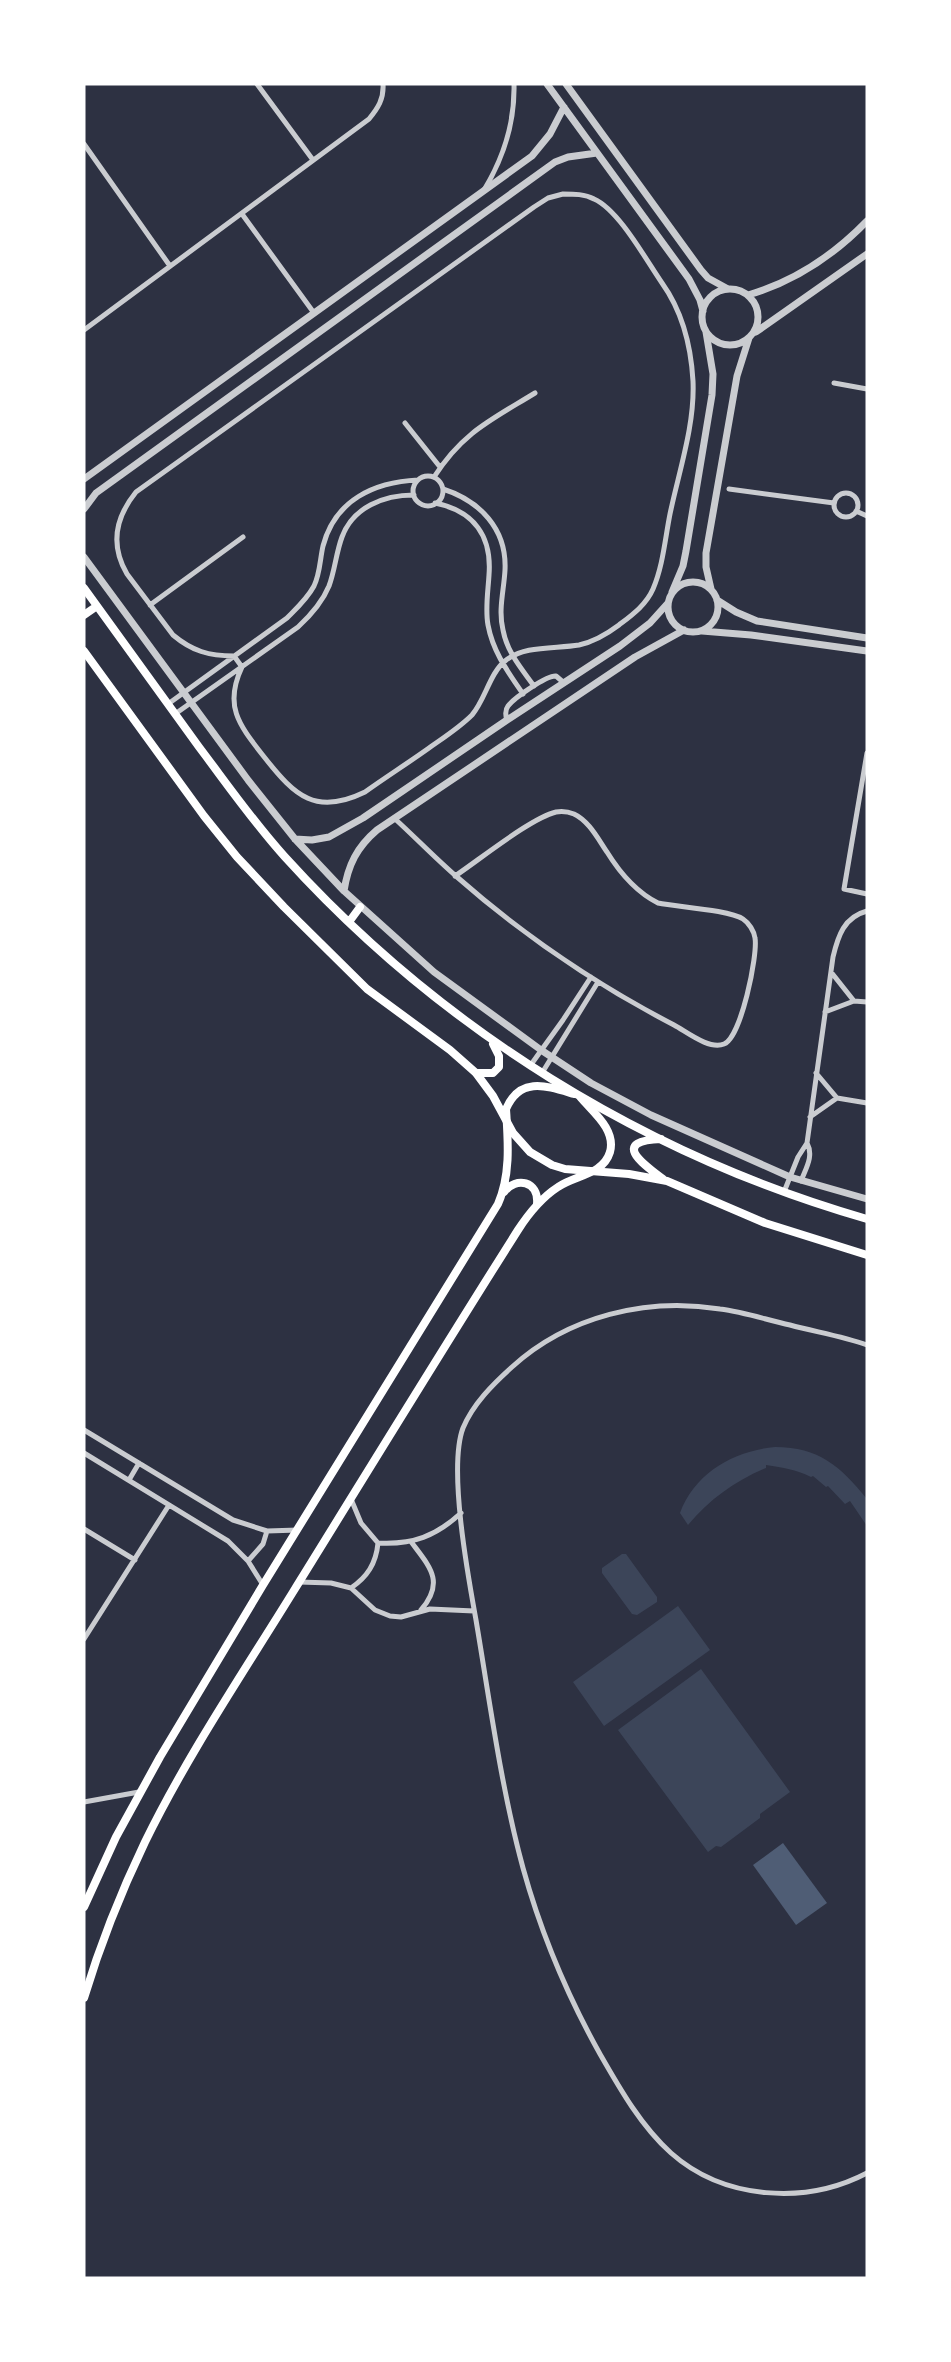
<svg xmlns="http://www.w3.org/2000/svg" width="951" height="2362" viewBox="0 0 951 2362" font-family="'Libre Baskerville',serif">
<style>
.green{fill:#3c4559}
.water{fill:#4f5d75}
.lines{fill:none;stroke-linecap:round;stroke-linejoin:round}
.minor{stroke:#caccd0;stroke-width:5}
.tertiary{stroke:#caccd0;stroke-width:7}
.secondary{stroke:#fff;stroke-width:8}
.primary{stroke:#fff;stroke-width:8}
</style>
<rect width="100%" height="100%" fill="#2d3142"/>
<!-- green -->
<path class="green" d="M775,1447C819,1447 840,1466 867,1499V1526L850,1501L845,1504L828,1486L826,1487L813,1476L811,1477C795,1469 784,1468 766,1465V1468C735,1481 710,1499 688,1525L680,1513C695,1473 733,1451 775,1447Z
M622,1554H626L657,1597V1602L637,1615L632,1614L602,1573V1568Z
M678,1606L710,1650L604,1726L573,1682Z
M701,1669L790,1792L760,1814V1818L721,1847L716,1846L708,1852L618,1730Z"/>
<!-- water -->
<path class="water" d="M783,1843L827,1903L796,1925L753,1865Z"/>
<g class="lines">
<!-- minor -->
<path class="minor" d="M257,84L313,160
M84,144L170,266
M484,190C504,157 515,123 514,84
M563,194C574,194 585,194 594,199C619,210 646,260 662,283C682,311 691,346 693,381C695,425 679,471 670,514C665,539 663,566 653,589C646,605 632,615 619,625C607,634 593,642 579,645C555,649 524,645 505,661C490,673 485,700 472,715C459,728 443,738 429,748C408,763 386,777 365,792C316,816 295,796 265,758C240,726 223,707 242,667L234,656C209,656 192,651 173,635L127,574C110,545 115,518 136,492L534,207L548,198Z
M242,214L314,313
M84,330L369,119C378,108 384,99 383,84
M834,383L867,389
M405,423L440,467
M413 491a15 15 0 1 1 30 0a15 15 0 1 1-30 0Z
M434,477C463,432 491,420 535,393
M443,489C480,501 507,529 505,570C504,590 498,610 503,630C507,652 521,668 534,686
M729,489L834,503
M834 505a12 12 0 1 1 24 0a12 12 0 1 1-24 0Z
M435,503C474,511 492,536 489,575C488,592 485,609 488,625C493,652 508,672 523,694
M856,511L867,516
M150,605L243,537
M168,704L287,618C297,608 307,599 314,586C320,574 320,559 323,546C335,500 374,482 418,480
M175,714L298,627C311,615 322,603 329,586C335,570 336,553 342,537C353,507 384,495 414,495
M507,720C505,714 505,710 508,706C514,698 547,675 556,676L563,682
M867,753L844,889L867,894
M394,818C415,837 435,858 457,877C523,935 597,985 674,1025C687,1032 709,1050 724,1044C741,1038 758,955 755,938C754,931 749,923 743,919C729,910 678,907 658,903C636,892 620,873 607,852C598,839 589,821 574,814C569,812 562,811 556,812C531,818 479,860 455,876
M831,972L854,1001
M825,1012L854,1001L867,1002
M530,1066L563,1020L591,977
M542,1073L598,982
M816,1073L837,1098L867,1103
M810,1117L837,1098
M801,1181C806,1168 814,1156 807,1143L833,957C838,936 844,917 867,911
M784,1192L798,1157L807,1143
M867,1345C842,1336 816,1332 790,1325C767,1320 744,1312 720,1309C647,1297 568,1316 512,1367C493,1384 473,1404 463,1428C448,1468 468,1576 476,1620C490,1703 501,1787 523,1868C541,1933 567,1995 600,2054C620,2089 641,2126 671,2153C724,2200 806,2205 867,2173
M84,1430L233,1520L267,1531L298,1530
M84,1453L228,1541L248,1561L263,1585
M129,1480L139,1463
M351,1499L361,1523L378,1543C413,1545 436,1536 461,1513
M84,1529L135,1560
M412,1543C430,1567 445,1582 421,1610
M248,1561L263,1544L267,1531
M299,1582L331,1583L351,1588L375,1610L390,1616L401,1617L430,1609L474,1611
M351,1588C367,1577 376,1564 378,1543
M84,1639L169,1505
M84,1802L139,1792"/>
<!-- tertiary -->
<path class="tertiary" d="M547,84L689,279L700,300L703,311
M566,84L701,270L708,278L728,289
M702 317a28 28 0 1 1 56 0a28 28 0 1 1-56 0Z
M748,295C793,282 834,255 867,221
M756,332L867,254
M84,479L532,156L550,134L564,107
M84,509L96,493L555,162L568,157L597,153
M84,557L248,780L295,839L344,891L434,972L541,1050L591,1083L651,1115L790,1177L867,1199
M668 607a25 25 0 1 1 50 0a25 25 0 1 1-50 0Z
M711,589L706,567V553L737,376L749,338
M672,592L683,566L686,551L712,395L713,374L706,332
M717,600L736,612L757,621L867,638
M702,631L751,635L867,651
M295,839L312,840L329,837L363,818L507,720L620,646L650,623L668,603
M344,891C348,865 357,847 377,830L635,657L684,630"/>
<!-- secondary -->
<path class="secondary" d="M504,1192C516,1176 539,1181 537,1204
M84,1907L116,1837L160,1757L263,1585L498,1204C511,1174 508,1141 506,1109C520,1076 547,1086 574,1094
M84,1998C100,1945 121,1892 145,1842C187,1756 243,1673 293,1592C368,1471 442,1350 518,1230C529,1213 541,1198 558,1187C575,1175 603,1175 610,1152C616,1130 594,1113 581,1098"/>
<!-- primary -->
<path class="primary" d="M84,588C122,641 161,694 199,747C227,784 254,823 285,857C441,1029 644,1155 867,1219
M84,615L97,606
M84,651L204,816L237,857L284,907L367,989L450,1050L476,1073L493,1096L513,1133L530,1152L552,1165L565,1169L629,1174L667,1181L765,1223L867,1255
M349,922L360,907
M476,1073H493L499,1067V1056L493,1044
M661,1139C610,1141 643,1164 663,1179"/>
</g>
<!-- border -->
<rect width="951" height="2362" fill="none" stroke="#ffffff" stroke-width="171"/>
</svg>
